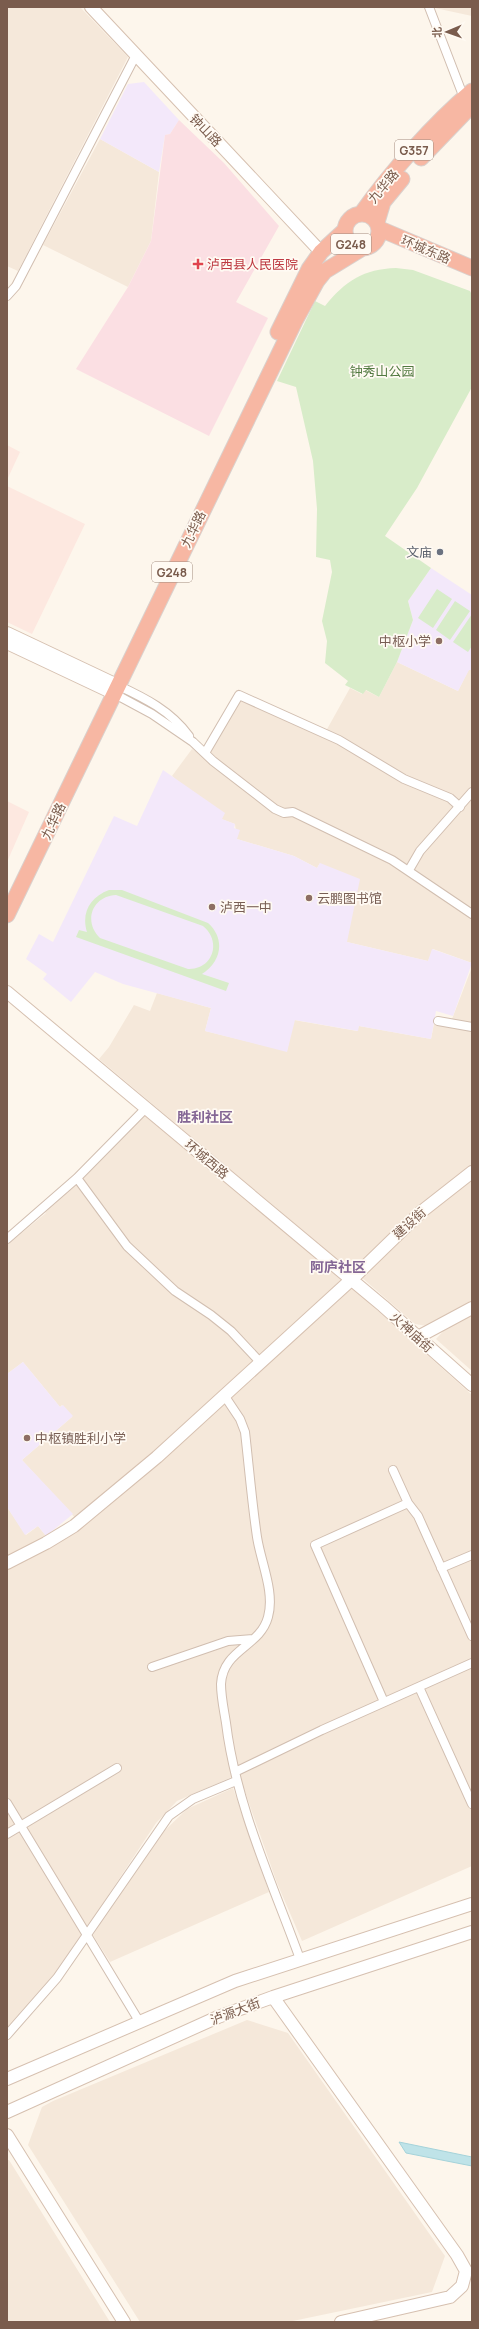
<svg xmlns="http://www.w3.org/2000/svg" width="479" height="2329" viewBox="0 0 479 2329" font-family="Manrope,'Noto Sans SC',sans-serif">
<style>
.residential{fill:#f5e8da}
.commercial{fill:#fde8e0}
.education{fill:#f3e8fa}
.medical{fill:#fbdfe3}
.green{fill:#d8ecc9;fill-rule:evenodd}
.water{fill:#bfe3e8;stroke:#a5d3da}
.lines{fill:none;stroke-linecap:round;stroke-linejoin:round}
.street-casing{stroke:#d1beb0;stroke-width:10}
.secondary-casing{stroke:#d6c0b0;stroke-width:14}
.highway-casing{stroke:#dad1cd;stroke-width:17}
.street{stroke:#fff;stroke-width:8}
.secondary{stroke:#fff;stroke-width:12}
.highway{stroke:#f7b7a3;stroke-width:15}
.health-dot{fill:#e0444e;stroke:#fffaf3;stroke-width:1.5}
.worship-dot{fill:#6b7280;stroke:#fffaf3;stroke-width:1.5}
.education-dot{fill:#8d6e63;stroke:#fffaf3;stroke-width:1.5}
.labels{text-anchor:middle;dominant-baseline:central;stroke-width:3.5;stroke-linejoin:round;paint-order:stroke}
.shield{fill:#fffaf3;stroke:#a28b7f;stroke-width:1}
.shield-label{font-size:12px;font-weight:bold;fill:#7a5c4d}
.street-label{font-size:13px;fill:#7a5c4d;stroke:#fffaf3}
.health-label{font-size:13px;fill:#be3a42;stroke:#fffaf3;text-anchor:start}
.park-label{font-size:13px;fill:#537a41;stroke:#fffaf3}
.worship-label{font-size:13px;fill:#5b616d;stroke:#fffaf3;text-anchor:end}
.education-label{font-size:13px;fill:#785e54;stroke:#fffaf3;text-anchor:start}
.neighbourhood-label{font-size:14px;font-weight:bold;fill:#846695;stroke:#fffaf3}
</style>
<rect width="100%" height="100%" fill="#fdf6ec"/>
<!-- residential -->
<path class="residential" d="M7,7H80L128,57L18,271L7,266Z
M434,7H472V16L435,8Z
M100,139L159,172L151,241L128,287L43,245Z
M397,662L458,691L469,669L472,670V963L433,949L428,961L347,942L320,863L317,868L294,856L237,839L235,824L221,819L172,776L192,749L205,757L240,698L326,731L350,688L362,694L365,690L379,697Z
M472,967V1023L452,1019Z
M157,993L211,1008L205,1031L287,1051L294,1020L357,1031L359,1026L431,1039L434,1024L472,1030V1167L352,1272L99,1059L109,1047L134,1005L150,1011Z
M146,1112L346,1280L247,1371L77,1520L22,1460L72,1417L62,1405L60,1407L23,1362L7,1374V1245L46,1213L43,1209Z
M472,1177V1303L427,1326L415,1324L360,1276L394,1241Z
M350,1286L472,1395V1866L302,1941L277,1883L237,1769L232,1777L177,1801L156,1823L61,1967L7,2032V1566L55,1541Z
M472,1312V1371L436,1339L449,1325Z
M7,1507L26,1535L38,1526L47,1537L7,1561Z
M233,1788L269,1892L110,1962L93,1935L112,1903L157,1838L187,1809Z
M247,2020L288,2033L445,2256L432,2292L288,2322H140L28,2145L42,2107L53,2101Z
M7,2160H9L110,2322H7Z"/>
<!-- commercial -->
<path class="commercial" d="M7,445L24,454L20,452L7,480Z
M7,486L85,524L32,634L7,622Z
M7,801L29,812L7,862Z"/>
<!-- education -->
<path class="education" d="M144,82L179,120L170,134L165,135L159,172L100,139L128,84Z
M431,568L472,595V670H469L458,691L397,662L413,620L408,601Z
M163,770L225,813L222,819L235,824L234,828L240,830L237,839L294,856L317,868L320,863L360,879L347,942L428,961L432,949L472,963L453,1016L436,1011L431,1039L359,1026L358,1031L295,1020L287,1052L205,1031L211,1008L123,984L95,972L71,1002L43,979L47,974L26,959L39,934L53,942L114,816L137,826Z
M23,1362L60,1407L63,1405L73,1416L22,1460L73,1514L46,1536L38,1526L25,1535L7,1507V1374Z"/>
<!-- medical -->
<path class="medical" d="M179,120L224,163L279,226L236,302L268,318L209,436L76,369L128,287L151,241L165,135L170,134Z"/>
<!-- green -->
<path class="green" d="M396,268L413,270L470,291L472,295V387L417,488L385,536L431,568L408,601L413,620L397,662L379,697L366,690L363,694L345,685L348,681L325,663L327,641L322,621L332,572L330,560L316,557L317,509L313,461L296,387L277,381L315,301L325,306C345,281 364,269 396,268Z
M437,589L452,599L433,628L418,618Z
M455,601L470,611L450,640L436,630Z
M472,614V646L468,652L453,642Z
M109,890H122L208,923C226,939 221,962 202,974L229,983L226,991L76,937L79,930L87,932C81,913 90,897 109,890ZM116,895L203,926C222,941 213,970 188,969L100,938C83,922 92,896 116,895Z"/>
<!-- water -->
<path class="water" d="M399,2142L472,2157V2166L406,2153Z"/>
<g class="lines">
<defs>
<path id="street" d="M429,7L464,98
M7,296L16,286L136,55
M117,685C145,698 171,711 189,736
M113,693L152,714L193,742L213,761L275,809L284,813L293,812L392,860L472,914
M205,753L239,695L339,740L404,779L450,798L460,807
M409,870L420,851L472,792
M438,1021L472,1027
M77,1178L127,1246L175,1291L211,1315L231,1331L260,1362
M7,1239L77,1178L146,1108
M224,1395L240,1419L245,1432C249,1467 252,1503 257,1537C261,1563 275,1592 268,1617C260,1647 223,1649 221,1684C221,1697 224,1710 226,1723C236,1805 272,1882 300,1959
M393,1470L408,1503L418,1516L472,1636
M441,1568L472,1555
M152,1667L228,1641L253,1639
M419,1687L472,1804
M384,1702L315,1545L408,1503
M235,1772L322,1730L472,1663
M7,1803L139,2021
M7,1834L117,1768
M7,2035L57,1978L169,1816L193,1799L236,1781"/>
<path id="secondary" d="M91,7L321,252
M7,633L117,685
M7,643L113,693
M7,992L383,1306L472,1385
M418,1337L472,1308
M7,1563L46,1543L74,1526L157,1457L352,1279L421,1212L472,1172
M273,1997L457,2255L466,2271L462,2286L450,2297L341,2322
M7,2079L235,1981L472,1904
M7,2112L218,2017L273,1997L472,1932
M7,2135L124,2322"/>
<path id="highway" d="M421,158L472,105
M345 231a17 17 0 1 1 34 0a17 17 0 1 1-34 0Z
M361,214C390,173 434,123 472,91
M377,222L383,202L402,179
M380,229L472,268
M278,332L309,269L321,252L345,230
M7,915L295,321L317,281L325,271L361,249"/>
</defs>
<!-- street casing -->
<use href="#street" class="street-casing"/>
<!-- secondary casing -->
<use href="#secondary" class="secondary-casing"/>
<!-- highway casing -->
<use href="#highway" class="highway-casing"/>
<!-- street -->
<use href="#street" class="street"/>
<!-- secondary -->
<use href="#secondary" class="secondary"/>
<!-- highway -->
<use href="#highway" class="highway"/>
</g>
<!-- markers -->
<path class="health-dot" d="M196 258h4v4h4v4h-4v4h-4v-4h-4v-4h4z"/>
<circle class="worship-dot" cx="440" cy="552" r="4"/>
<g class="education-dot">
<circle cx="439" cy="641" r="4"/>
<circle cx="309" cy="898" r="4"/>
<circle cx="212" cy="907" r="4"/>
<circle cx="27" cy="1438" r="4"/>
</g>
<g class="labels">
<!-- shield labels -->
<g class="shield">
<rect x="395" y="140" width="38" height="20" rx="3"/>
<rect x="331" y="234" width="40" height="20" rx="3"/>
<rect x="152" y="562" width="40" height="20" rx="3"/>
</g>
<g class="shield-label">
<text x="414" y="150">G357</text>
<text x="351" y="244">G248</text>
<text x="172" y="572">G248</text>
</g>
<!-- street labels -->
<g class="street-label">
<text transform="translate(206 130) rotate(46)">钟山路</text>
<text transform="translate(383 186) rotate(-50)">九华路</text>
<text transform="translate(426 249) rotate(23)">环城东路</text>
<text transform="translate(193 529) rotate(-64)">九华路</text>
<text transform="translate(53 821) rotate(-65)">九华路</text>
<text transform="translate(207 1159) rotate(40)">环城西路</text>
<text transform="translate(409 1223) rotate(-42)">建设街</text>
<text transform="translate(412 1332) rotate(42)">火神庙街</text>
<text transform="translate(235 2011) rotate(-21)">泸源大街</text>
</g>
<!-- health labels -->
<g class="health-label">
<text x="207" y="264">泸西县人民医院</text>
</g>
<!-- park labels -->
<g class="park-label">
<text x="382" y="371">钟秀山公园</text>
</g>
<!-- worship labels -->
<g class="worship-label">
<text x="432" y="552">文庙</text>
</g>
<!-- education labels -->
<g class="education-label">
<text x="431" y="641" text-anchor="end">中枢小学</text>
<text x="317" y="898">云鹏图书馆</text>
<text x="220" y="907">泸西一中</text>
<text x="35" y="1438">中枢镇胜利小学</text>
</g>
<!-- neighbourhood labels -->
<g class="neighbourhood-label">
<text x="205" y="1116">胜利社区</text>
<text x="338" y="1266">阿庐社区</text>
</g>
</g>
<!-- border -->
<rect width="479" height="2329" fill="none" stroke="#7a5c4d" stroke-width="16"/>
<!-- north arrow -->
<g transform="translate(447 32) rotate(268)" stroke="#fffaf3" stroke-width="3" paint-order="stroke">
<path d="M0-3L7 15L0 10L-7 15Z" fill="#7a5c4d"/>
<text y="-6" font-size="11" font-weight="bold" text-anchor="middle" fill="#7a5c4d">北</text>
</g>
</svg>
